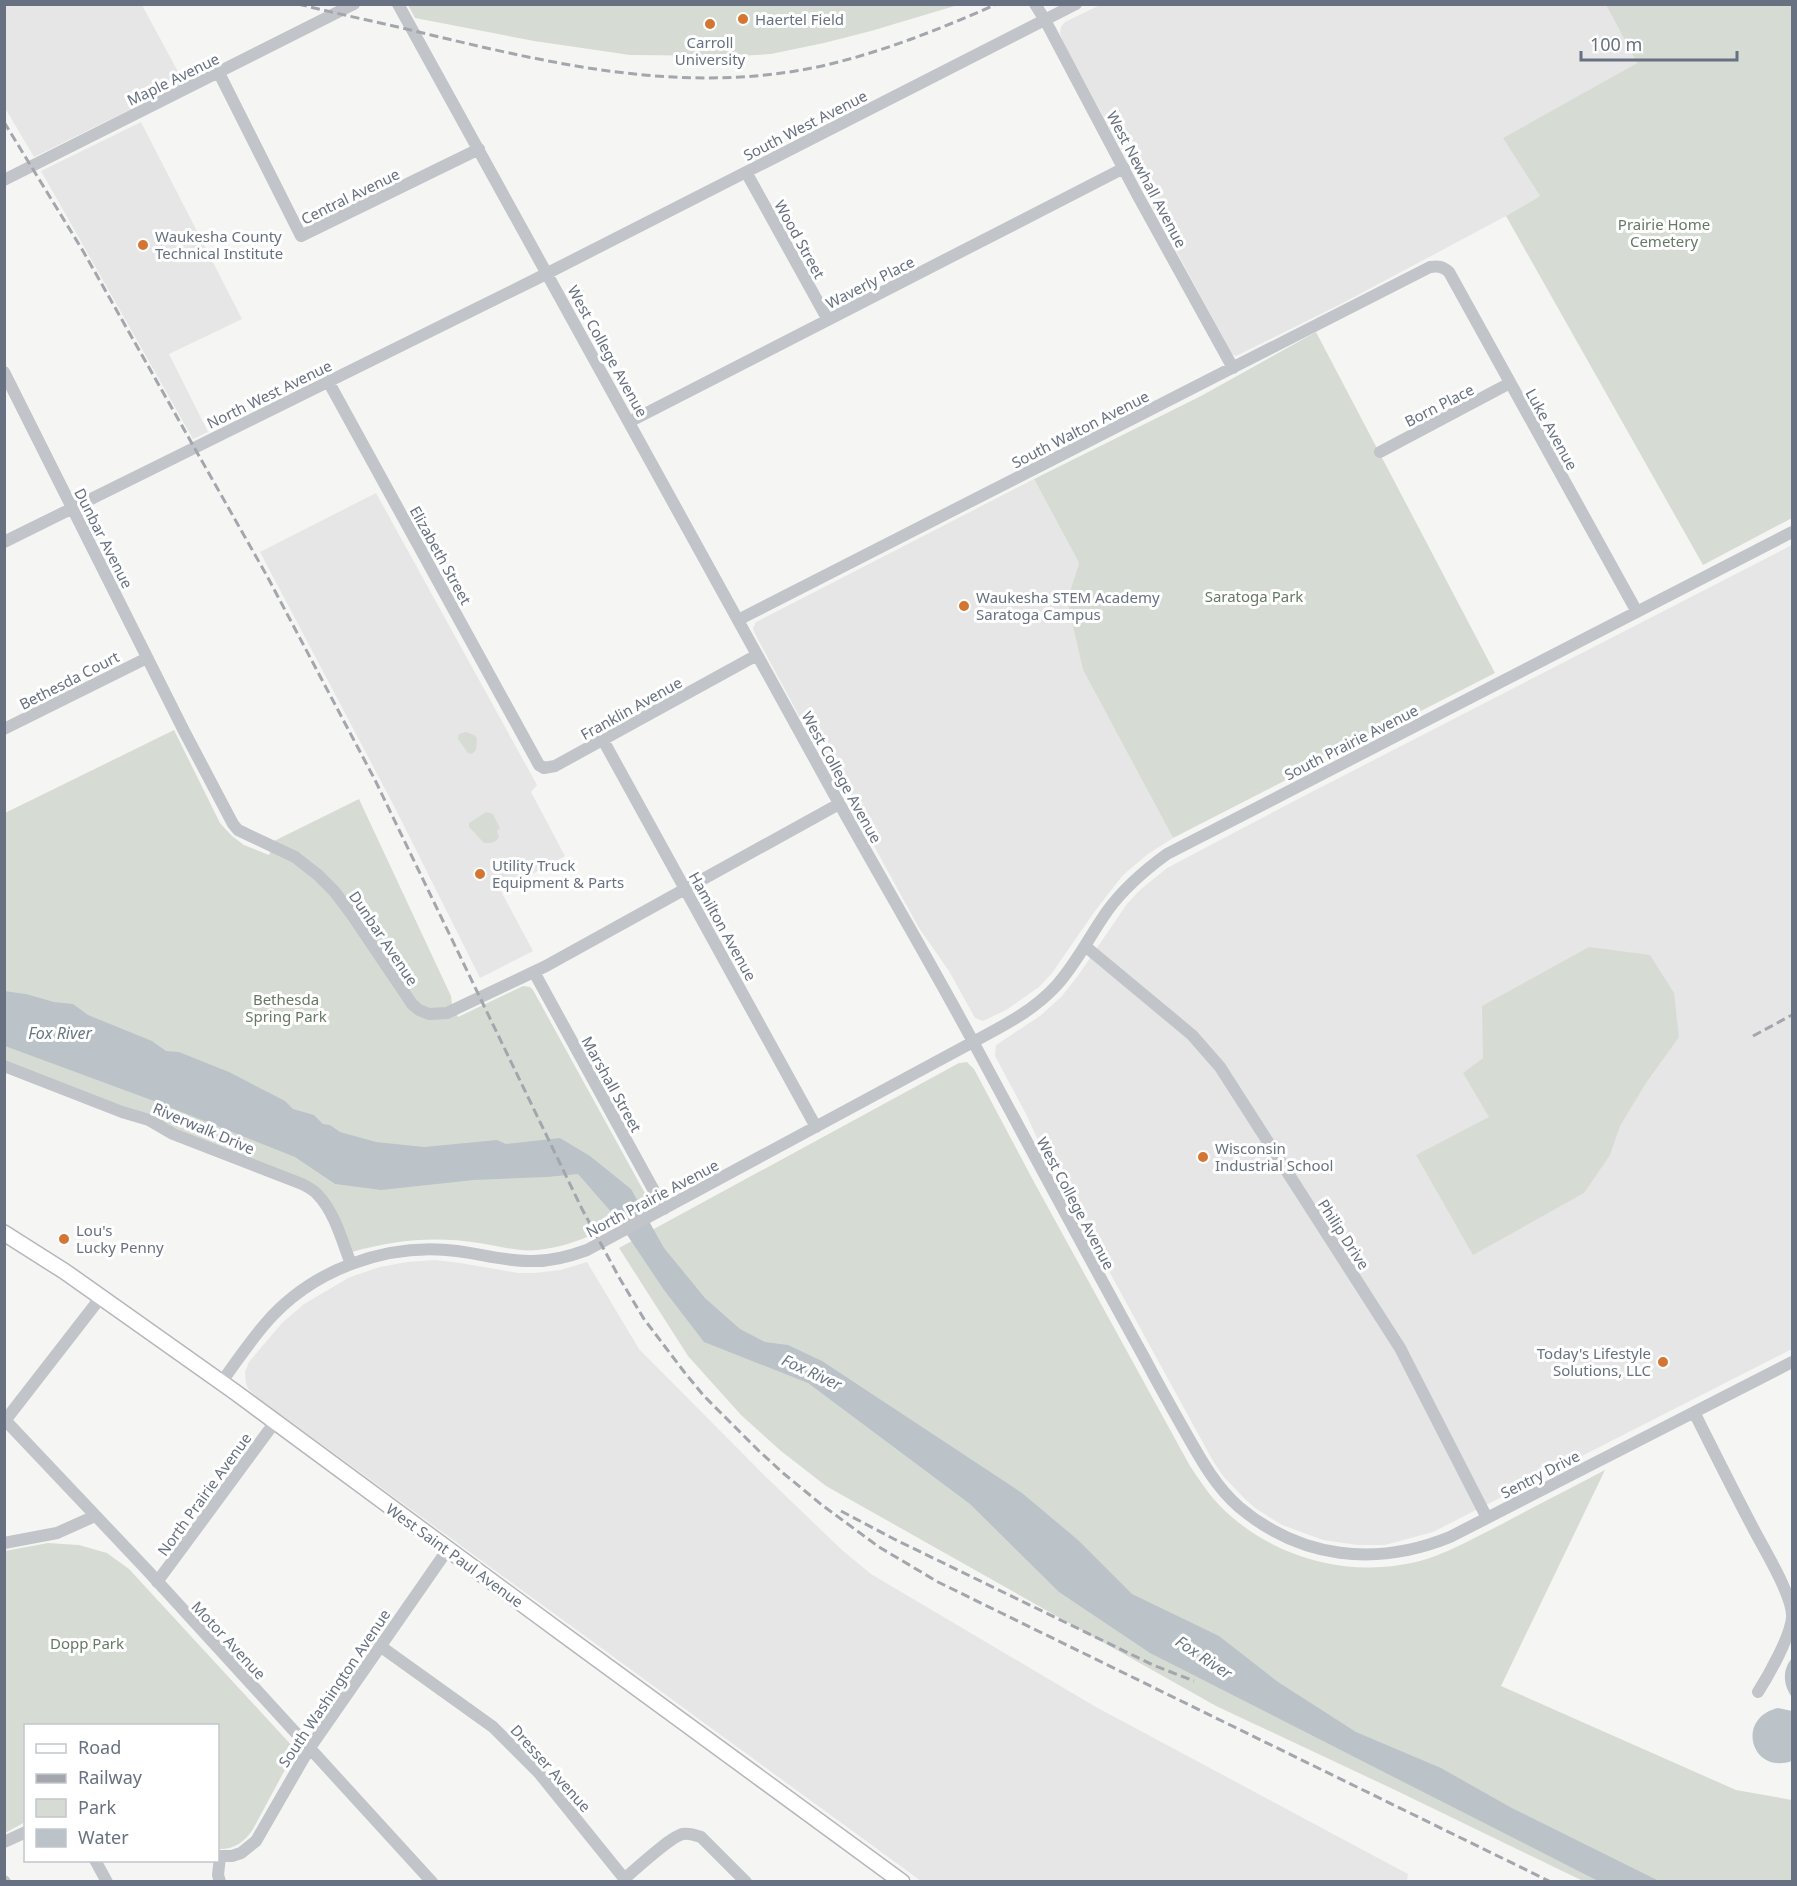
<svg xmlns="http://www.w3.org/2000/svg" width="1797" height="1886" viewBox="0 0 1797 1886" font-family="'Noto Sans',sans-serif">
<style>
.built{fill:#e6e6e6}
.green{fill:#d6dcd4}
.water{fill:#bbc3c9}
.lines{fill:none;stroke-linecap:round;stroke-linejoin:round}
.major-casing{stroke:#b5b7bb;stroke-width:18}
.minor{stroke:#c1c4c8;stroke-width:12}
.major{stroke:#fff;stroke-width:15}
.rail{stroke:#a3a6ac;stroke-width:3;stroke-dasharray:9 4.5;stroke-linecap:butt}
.poi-dot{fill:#d47534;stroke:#fff;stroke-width:2}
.labels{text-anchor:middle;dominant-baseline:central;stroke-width:6;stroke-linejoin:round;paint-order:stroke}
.poi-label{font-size:15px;fill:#677181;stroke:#fff;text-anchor:start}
.street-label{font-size:15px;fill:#677181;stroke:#fff}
.park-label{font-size:15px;fill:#667965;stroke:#fff}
.water-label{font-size:16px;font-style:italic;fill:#687885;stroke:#fff}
</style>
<rect width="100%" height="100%" fill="#f5f6f3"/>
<!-- built -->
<path class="built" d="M4,5H142L184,83L34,157L5,108Z
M1100,5H1606L1637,63L1504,138L1540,196L1506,216L1341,304L1236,356L1232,354L1062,40L1060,33L1061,27L1065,22Z
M141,122L242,319L169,354L208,432L193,439L41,171Z
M1034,479L1079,563L1067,601L1083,670L1173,838L1148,854L1123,875L1095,911L1052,973L1039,987L1006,1010L983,1021L975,1018L949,971L919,928L817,742L811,738L754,632L753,628L756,622Z
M376,493L537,785L531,792L565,856L501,891L533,951L480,978L394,806L260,552Z
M1792,545V1349L1433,1532L1385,1545H1357L1323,1540L1282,1525L1255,1508L1245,1499L1223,1476L1213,1461L1042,1149L1026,1114L995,1056L996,1045L1040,1016L1061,997L1077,977L1127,904L1140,890L1167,868L1300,798Z
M435,1260L460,1263L518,1273H534L561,1270L587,1262L639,1349L766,1477L843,1551L871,1574L1096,1707L1408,1874L1407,1881H921L261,1400L249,1390L246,1384L245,1372L249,1362L282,1323L304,1304L350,1277L380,1267L407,1262Z"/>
<!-- green -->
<path class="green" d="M408,5H958L871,31L824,43L771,54L738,56L630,55L534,41L415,18Z
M1606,5H1792V518L1703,565L1506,216L1540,196L1503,138L1637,63Z
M1316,332L1495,673L1173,838L1083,670L1067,601L1079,563L1034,479L1201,396Z
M174,730L220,823L232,836L244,845L269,855L274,841L359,799L451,996L452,1004L458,1017L523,986L530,987L533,990L647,1197L646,1205L643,1208C609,1227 577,1246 538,1250C518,1252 498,1246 479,1243C434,1236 395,1240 352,1252L320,1191L127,1110L5,1061V813Z
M466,732L474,735L477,738L476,750L472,754L468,753L458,739L459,734Z
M486,812L493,814L500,828L497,831L499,837C496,843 491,843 484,843L469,827V823Z
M1589,947L1650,955L1674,993L1679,1037L1646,1083L1620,1126L1610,1155L1584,1193L1473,1255L1416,1155L1489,1117L1463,1073L1483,1058L1482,1006Z
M967,1062L974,1069L1034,1182L1190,1466C1200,1481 1210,1496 1223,1509C1277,1561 1358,1581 1430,1558C1455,1549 1480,1535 1504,1523C1537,1505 1571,1488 1605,1470L1501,1686L1736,1790L1792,1800V1881H1583L1395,1790L1216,1706L826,1486L781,1451L741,1415L688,1356L619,1248L959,1063Z
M48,1543L79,1545L107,1553L129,1569L294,1748V1753L253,1829C245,1842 233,1850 218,1849V1726H26L25,1822L5,1833V1551Z"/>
<!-- water -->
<path class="water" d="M4,991L26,994L54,1002L73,1004L88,1015L152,1041L166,1051L179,1052L229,1072L285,1101L293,1109L314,1115L323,1124L330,1125L340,1132L376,1142L424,1147L497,1140L506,1144L560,1138L590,1156L631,1189L664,1248L705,1298L740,1329L765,1342L788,1345L822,1361L1022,1493L1078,1540L1132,1594L1219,1636L1278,1682L1356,1732L1441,1768L1510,1807L1659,1881H1598L1150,1653L1059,1592L970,1504L808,1383L704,1342L664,1290L613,1214L578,1174L547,1177L474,1180L381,1190L335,1184L295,1157L154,1101L5,1046Z
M1792,1658V1697C1783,1685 1782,1670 1792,1658Z
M1778,1708L1792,1711V1761C1751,1775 1735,1718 1778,1708Z"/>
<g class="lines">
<defs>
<path id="major" d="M4,1233L64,1271L235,1392L559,1631L902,1882"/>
</defs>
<!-- major casing -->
<use href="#major" class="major-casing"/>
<!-- minor -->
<path class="minor" d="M398,4C540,258 679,513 819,767C871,862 926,954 977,1049C1033,1153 1088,1256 1145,1359C1157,1382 1170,1405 1183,1428C1199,1456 1214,1485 1239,1507C1301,1559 1376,1567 1450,1537L1792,1362
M1035,4L1045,20L1138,196L1233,368
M219,73L301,236L479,149
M746,172L828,320
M4,180L354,4
M4,372L184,731L233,824L238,830L295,857L318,875L334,891L350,912L412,1004L419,1010L429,1014L447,1013L546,966L839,804
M328,381L539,765L544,768L555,766L757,655
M629,422L1124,168
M1380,452L1510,383
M4,542L534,280L1076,4
M738,620L1430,267C1438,266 1442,266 1449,272L1637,612
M4,729L147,658
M603,740L816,1127
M1085,946L1192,1035L1220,1067L1400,1348L1487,1518
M534,972L664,1209
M4,1066L122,1112L149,1120L173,1134L302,1184C308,1187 314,1190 318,1195C335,1213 342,1241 351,1264
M221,1383C235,1363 249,1343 265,1324C311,1270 386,1242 457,1251C481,1254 505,1261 529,1261C549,1262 568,1257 587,1250L973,1042C1003,1026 1033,1011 1056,986C1077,963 1090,935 1108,910C1124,888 1145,870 1167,854L1792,532
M1694,1412C1713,1450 1732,1488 1752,1526C1762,1546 1794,1597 1792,1618C1790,1637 1769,1675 1758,1692
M4,1419L147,1570L432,1882
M4,1422L101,1297
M4,1543L57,1533L95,1516
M157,1582L275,1422
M380,1646L493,1727L539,1773L627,1882
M4,1842L26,1832
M218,1856H232L241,1853L256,1841L309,1749L448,1549
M95,1860L107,1882
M625,1878C636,1869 671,1836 683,1834C689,1833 695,1835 701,1837L746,1882
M4,1881L5,1882
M220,1882L218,1875L220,1856"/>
<!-- major -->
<use href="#major" class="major"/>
<!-- rail -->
<path class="rail" d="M298,4C342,15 387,24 431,35C562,66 687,95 822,66C883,52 940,29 997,4
M4,122L83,251L267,576L375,780L582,1209L620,1279L644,1319L685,1373L704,1396L759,1451L783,1473L822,1505L879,1547L938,1582L1551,1882
M1753,1036L1792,1015
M841,1511L894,1539L1153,1665L1194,1681"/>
</g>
<!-- markers -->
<g class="poi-dot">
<circle cx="743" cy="19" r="6"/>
<circle cx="710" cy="24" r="6"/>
<circle cx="143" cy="245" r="6"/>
<circle cx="964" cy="606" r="6"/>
<circle cx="480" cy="874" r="6"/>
<circle cx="1203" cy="1157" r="6"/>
<circle cx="64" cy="1239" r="6"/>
<circle cx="1663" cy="1362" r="6"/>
</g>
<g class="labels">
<!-- poi labels -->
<g class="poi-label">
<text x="755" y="19">Haertel Field</text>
<text x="710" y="42" text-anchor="middle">Carroll<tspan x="710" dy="17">University</tspan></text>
<text x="155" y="236">Waukesha County<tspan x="155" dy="17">Technical Institute</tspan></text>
<text x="976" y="597">Waukesha STEM Academy<tspan x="976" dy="17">Saratoga Campus</tspan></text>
<text x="492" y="865">Utility Truck<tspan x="492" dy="17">Equipment &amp; Parts</tspan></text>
<text x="1215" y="1148">Wisconsin<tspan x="1215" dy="17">Industrial School</tspan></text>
<text x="76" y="1230">Lou's<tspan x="76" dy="17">Lucky Penny</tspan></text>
<text x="1651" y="1353" text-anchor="end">Today's Lifestyle<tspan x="1651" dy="17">Solutions, LLC</tspan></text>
</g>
<!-- street labels -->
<g class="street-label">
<text transform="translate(173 79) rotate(-26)">Maple Avenue</text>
<text transform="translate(805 125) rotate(-27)">South West Avenue</text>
<text transform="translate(1147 179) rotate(62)">West Newhall Avenue</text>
<text transform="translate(350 196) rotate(-26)">Central Avenue</text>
<text transform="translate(800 239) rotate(61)">Wood Street</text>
<text transform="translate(870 282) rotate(-27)">Waverly Place</text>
<text transform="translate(608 351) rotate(61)">West College Avenue</text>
<text transform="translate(269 394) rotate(-26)">North West Avenue</text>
<text transform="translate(1439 405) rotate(-27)">Born Place</text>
<text transform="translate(1080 429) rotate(-27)">South Walton Avenue</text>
<text transform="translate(1552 429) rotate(61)">Luke Avenue</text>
<text transform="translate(104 538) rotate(63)">Dunbar Avenue</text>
<text transform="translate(441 555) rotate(61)">Elizabeth Street</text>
<text transform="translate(69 680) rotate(-27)">Bethesda Court</text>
<text transform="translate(631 708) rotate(-29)">Franklin Avenue</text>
<text transform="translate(1351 742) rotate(-27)">South Prairie Avenue</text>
<text transform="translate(842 777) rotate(61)">West College Avenue</text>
<text transform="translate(723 926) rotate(61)">Hamilton Avenue</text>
<text transform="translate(384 938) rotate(56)">Dunbar Avenue</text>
<text transform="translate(612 1084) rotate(61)">Marshall Street</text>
<text transform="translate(204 1128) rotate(23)">Riverwalk Drive</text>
<text transform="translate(652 1198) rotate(-28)">North Prairie Avenue</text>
<text transform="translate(1076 1203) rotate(62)">West College Avenue</text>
<text transform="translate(1344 1234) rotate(57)">Philip Drive</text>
<text transform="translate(1540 1474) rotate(-27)">Sentry Drive</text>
<text transform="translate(204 1494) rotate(-54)">North Prairie Avenue</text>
<text transform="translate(455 1555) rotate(36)">West Saint Paul Avenue</text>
<text transform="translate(229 1640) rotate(47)">Motor Avenue</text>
<text transform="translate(334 1688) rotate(-56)">South Washington Avenue</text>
<text transform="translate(551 1768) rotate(48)">Dresser Avenue</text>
</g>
<!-- park labels -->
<g class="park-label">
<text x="1664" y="224">Prairie Home<tspan x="1664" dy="17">Cemetery</tspan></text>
<text x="1254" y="596">Saratoga Park</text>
<text x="286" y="999">Bethesda<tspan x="286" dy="17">Spring Park</tspan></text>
<text x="87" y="1643">Dopp Park</text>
</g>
<!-- water labels -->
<g class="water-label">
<text x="60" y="1033">Fox River</text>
<text transform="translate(812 1372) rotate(25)">Fox River</text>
<text transform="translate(1204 1657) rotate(34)">Fox River</text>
</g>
</g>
<!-- border -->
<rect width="1797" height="1886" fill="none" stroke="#677181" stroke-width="12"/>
<!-- legend -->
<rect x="24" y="1724" width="195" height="138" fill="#ffffff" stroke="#c2c6cd" stroke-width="1.5"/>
<rect x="36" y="1744" width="30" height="9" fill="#ffffff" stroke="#c2c6cd" stroke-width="1.5"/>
<text x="78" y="1754" font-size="18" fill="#677181">Road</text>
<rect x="36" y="1774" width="30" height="9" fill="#a3a6ac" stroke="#c2c6cd" stroke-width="1.5"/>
<text x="78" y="1784" font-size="18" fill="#677181">Railway</text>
<rect x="36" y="1799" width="30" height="18" fill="#d6dcd4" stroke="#c2c6cd" stroke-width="1.5"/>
<text x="78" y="1814" font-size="18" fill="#677181">Park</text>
<rect x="36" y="1829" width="30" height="18" fill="#bbc3c9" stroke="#c2c6cd" stroke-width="1.5"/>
<text x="78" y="1844" font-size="18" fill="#677181">Water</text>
<!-- scale -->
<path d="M1581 51v9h156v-9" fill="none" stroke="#677181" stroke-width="3"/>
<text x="1590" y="51" font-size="18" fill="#677181" stroke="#ffffff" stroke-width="4.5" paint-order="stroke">100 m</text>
</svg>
